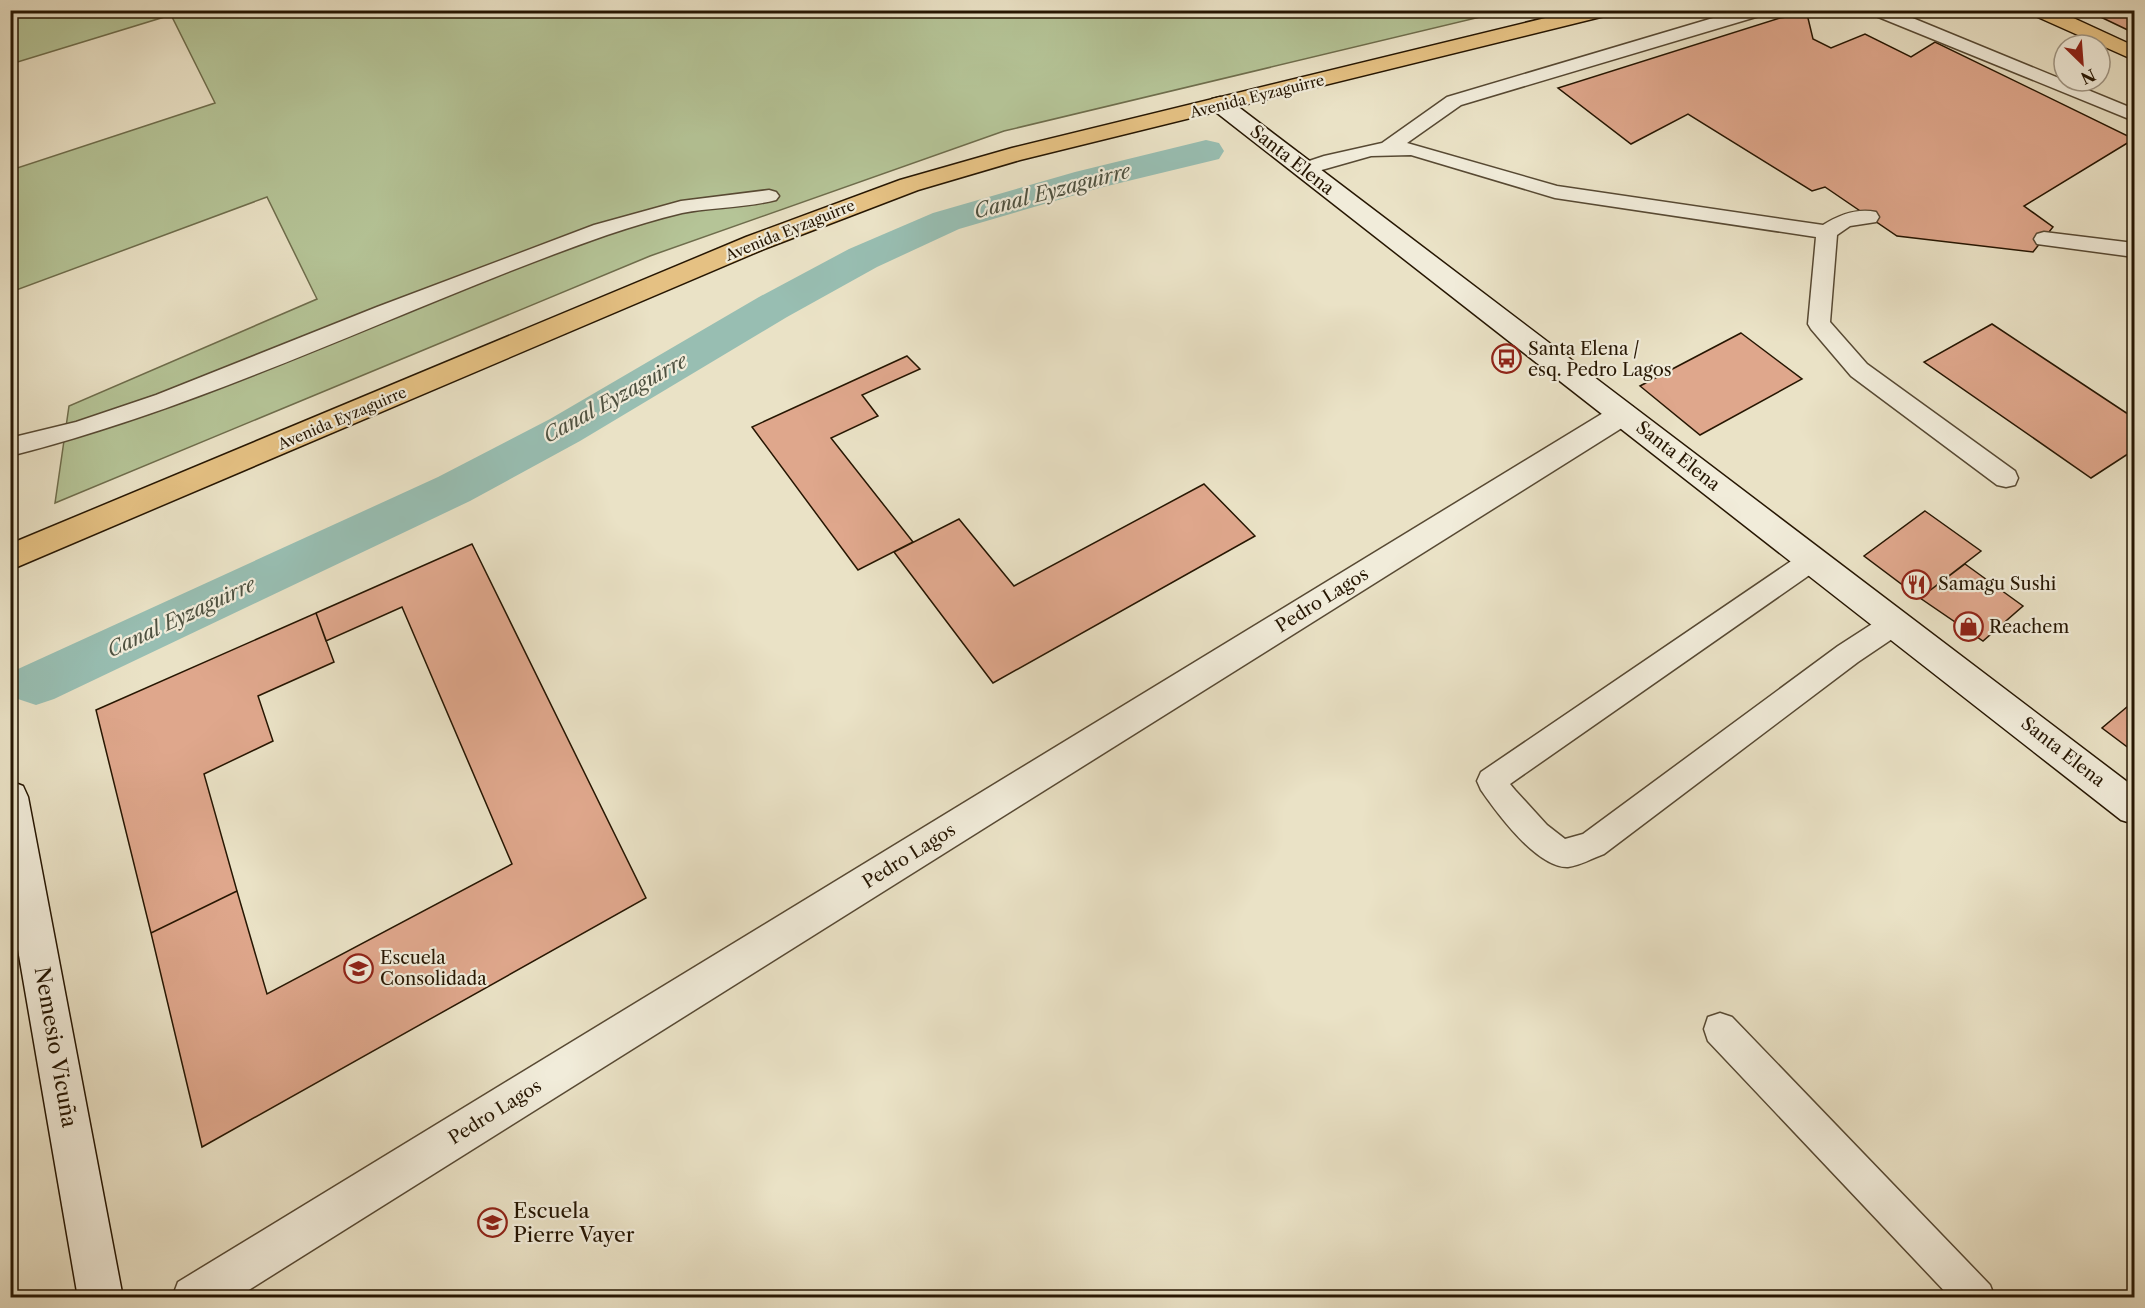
<svg xmlns="http://www.w3.org/2000/svg" width="2145" height="1308" viewBox="0 0 2145 1308" font-family="'Libre Caslon Text',serif">
<style>
.green{fill:#b5c497;stroke:#6e6d4c;stroke-width:1.5}
.lines{fill:none;stroke-linecap:round;stroke-linejoin:round}
.canal{fill:#98beb2;fill-rule:evenodd}
.building{fill:#dfa78c;stroke:#261602;stroke-width:1.5}
.lane-casing{stroke:#574933;stroke-width:3}
.street-casing{stroke:#574933;stroke-width:3}
.secondary-casing{stroke:#261602;stroke-width:3}
.primary-casing{stroke:#261602;stroke-width:3}
.lane{fill:#f1ecda;fill-rule:evenodd}
.street{fill:#f1ecda;fill-rule:evenodd}
.secondary{fill:#f1ecda;fill-rule:evenodd}
.primary{fill:#e5c183;fill-rule:evenodd}
.labels{text-anchor:middle;dominant-baseline:central;stroke-width:4.5;stroke-linejoin:round;paint-order:stroke}
.far-street-label{font-size:15px;fill:#261602;stroke:#f1ecda}
.street-label{font-size:18px;fill:#261602;stroke:#f1ecda}
.poi-label{font-size:18px;fill:#261602;stroke:#f1ecda;text-anchor:start}
.water-label{font-size:20px;font-style:italic;fill:#4e5140;stroke:#f1ecda}
.near-street-label{font-size:21px;fill:#261602;stroke:#f1ecda}
.near-poi-label{font-size:21px;fill:#261602;stroke:#f1ecda;text-anchor:start}
</style>
<rect width="100%" height="100%" fill="#eae2c6"/>
<filter id="stains"><feTurbulence type="fractalNoise" baseFrequency=".00333" numOctaves="4"/><feColorMatrix values="0 0 0 0 .2 0 0 0 0 .09 0 0 0 0 .02 0 0 0 .5 -.17"/></filter>
<radialGradient id="worn" r=".72"><stop offset=".6" stop-color="#630" stop-opacity="0"/><stop offset="1" stop-color="#630" stop-opacity=".3"/></radialGradient>
<!-- green -->
<path class="green" d="M1492,10L1497,13L1004,131L650,256L55,503L69,406L317,299L267,197L11,292V170L215,103L171,15L11,64V11Z"/>
<g class="lines">
<!-- canal -->
<path class="canal" d="M1206,140L1219,143L1224,151L1219,159L1099,188L959,229L877,267L787,317L580,441L470,501L54,699L36,705L18,699L11,684L18,669L438,477L550,419L759,297L849,249L933,213L1075,172Z"/>
</g>
<!-- building -->
<path class="building" d="M2086,10L2134,12V33Z
M1807,14L1813,39L1831,48L1865,34L1911,57L1935,42L2134,139L2024,206L2053,227L2033,252L1897,236L1825,187L1812,191L1688,114L1631,144L1558,88L1780,18Z
M1992,324L2134,418V450L2091,478L1924,362Z
M1741,333L1802,379L1700,435L1640,386Z
M907,356L920,369L862,395L878,416L831,438L913,542L858,570L752,427Z
M1204,484L1255,536L993,683L894,552L959,519L1014,586Z
M1925,511L1981,551L1920,598L1864,556Z
M472,544L646,898L202,1147L151,933L237,891L267,994L512,864L402,607L326,641L316,613Z
M1965,564L2023,606L1983,641L1920,598Z
M316,613L334,662L258,696L273,741L204,774L237,891L151,933L96,710Z
M2134,701V752L2102,728Z"/>
<g class="lines">
<defs>
<path id="lane" d="M1740,10H1768L1766,14L1461,105L1407,143L1557,186L1823,225C1839,215 1857,208 1876,212L1879,217L1876,222L1850,226L1837,235L1830,322L1867,364L2015,471L2018,478L2015,485L2006,487L1997,485L1851,376L1811,329L1808,324L1816,237L1555,198L1411,155L1371,156L1304,175L1297,173L1294,169L1297,165L1324,156L1382,143L1447,97Z
M1869,10H1893L2134,109V121L1871,14Z
M769,190L776,192L779,196L776,200C745,208 712,207 682,213C657,219 631,227 607,235C407,305 217,404 10,456V438L76,422L156,395L377,307L594,225L681,201Z
M2044,232L2134,243V257L2037,244L2034,239L2037,234Z
M1812,550L1821,553L1825,560L1821,567L1510,784L1515,790L1547,825L1565,839L1583,834L1838,646L1886,615L1895,612L1904,615L1908,623L1904,631L1858,662L1604,854C1593,858 1579,866 1568,867C1537,868 1497,813 1481,790L1477,781L1481,772L1803,553Z
M1720,1013L1732,1017L1990,1285L1995,1298H1951L1708,1041L1704,1029L1708,1017Z"/>
<path id="street" d="M1623,404L1633,407L1637,414L1633,421L236,1298H172L178,1282L1613,407Z"/>
<path id="secondary" d="M1220,97L1228,99L2134,787V824L2121,820L1212,109L1209,104L1212,99Z
M10,781L23,786L28,797L123,1298H78L10,903Z"/>
<path id="primary" d="M1578,10H1616L1613,14L1020,160L918,190L764,249L10,570V544L746,237L900,180L1012,148Z
M2028,10H2056L2134,46V60L2031,14Z"/>
</defs>
<!-- lane casing -->
<use href="#lane" class="lane-casing"/>
<!-- street casing -->
<use href="#street" class="street-casing"/>
<!-- secondary casing -->
<use href="#secondary" class="secondary-casing"/>
<!-- primary casing -->
<use href="#primary" class="primary-casing"/>
<!-- lane -->
<use href="#lane" class="lane"/>
<!-- street -->
<use href="#street" class="street"/>
<!-- secondary -->
<use href="#secondary" class="secondary"/>
<!-- primary -->
<use href="#primary" class="primary"/>
</g>
<!-- icons -->
<defs>
<symbol id="bus-ring" viewBox="-11 -11 22 22"><circle r="9.5" fill="#f1ecda" stroke="#8f2418" stroke-width="1.5"/><path d="M-5-6H5V4H4V6H2V4H-2V6H-4V4H-5ZM-3.5-4V0h7V-4ZM-3.5 1.2v1.5H-2V1.2ZM2 1.2v1.5H3.5V1.2Z" fill="#8f2418"/></symbol>
<symbol id="restaurant-ring" viewBox="-11 -11 22 22"><circle r="9.5" fill="#f1ecda" stroke="#8f2418" stroke-width="1.5"/><path d="M-5-6h1v4h1v-4h1v4h1v-4h1v5L-1.5 .5V6h-2V.5L-5-1ZM5-6V6H3V1.5H1.5Q1.5-4 5-6Z" fill="#8f2418"/></symbol>
<symbol id="shop-ring" viewBox="-11 -11 22 22"><circle r="9.5" fill="#f1ecda" stroke="#8f2418" stroke-width="1.5"/><path d="M-5-2.5h2.3a2.7 3.5 0 0 1 5.4 0H5L5.5 6h-11ZM-1.5-2.5h3a1.5 2.3 0 0 0-3 0Z" fill="#8f2418"/></symbol>
<symbol id="school-ring" viewBox="-11 -11 22 22"><circle r="9.5" fill="#f1ecda" stroke="#8f2418" stroke-width="1.5"/><path d="M0-5L7-2L0 1L-7-2ZM-4 1L0 2.5L4 1V4Q0 6-4 4Z" fill="#8f2418"/></symbol>
</defs>
<g fill-rule="evenodd">
<use href="#bus-ring" x="1490" y="342" width="33" height="33"/>
<use href="#restaurant-ring" x="1900" y="568" width="33" height="33"/>
<use href="#shop-ring" x="1952" y="610" width="33" height="33"/>
<use href="#school-ring" x="342" y="952" width="33" height="33"/>
<use href="#school-ring" x="476" y="1206" width="33" height="33"/>
</g>
<g class="labels">
<!-- far-street labels -->
<g class="far-street-label">
<text transform="translate(1257 96) rotate(-14)">Avenida Eyzaguirre</text>
<text transform="translate(790 230) rotate(-22)">Avenida Eyzaguirre</text>
<text transform="translate(342 418) rotate(-23)">Avenida Eyzaguirre</text>
</g>
<!-- street labels -->
<g class="street-label">
<text transform="translate(1292 160) rotate(38)">Santa Elena</text>
<text transform="translate(1678 456) rotate(38)">Santa Elena</text>
<text transform="translate(1322 600) rotate(-32)">Pedro Lagos</text>
<text transform="translate(2063 752) rotate(38)">Santa Elena</text>
<text transform="translate(909 856) rotate(-32)">Pedro Lagos</text>
<text transform="translate(495 1112) rotate(-32)">Pedro Lagos</text>
</g>
<!-- poi labels -->
<g class="poi-label">
<text x="1528" y="349">Santa Elena /<tspan x="1528" dy="21">esq. Pedro Lagos</tspan></text>
<text x="1938" y="584">Samagu Sushi</text>
<text x="1989" y="627">Reachem</text>
<text x="380" y="958">Escuela<tspan x="380" dy="21">Consolidada</tspan></text>
</g>
<!-- water labels -->
<g class="water-label">
<text transform="translate(1052 191) rotate(-15)">Canal Eyzaguirre</text>
<text transform="translate(615 398) rotate(-29)">Canal Eyzaguirre</text>
<text transform="translate(181 617) rotate(-25)">Canal Eyzaguirre</text>
</g>
<!-- near-street labels -->
<g class="near-street-label">
<text transform="translate(56 1047) rotate(80)">Nemesio Vicuña</text>
</g>
<!-- near-poi labels -->
<g class="near-poi-label">
<text x="513" y="1210">Escuela<tspan x="513" dy="24">Pierre Vayer</tspan></text>
</g>
</g>
<!-- margin -->
<rect width="2145" height="1308" fill="none" stroke="#eae2c6" stroke-width="36"/>
<rect x="12" y="12" width="2121" height="1284" fill="none" stroke="#261602" stroke-width="3"/>
<rect x="18" y="18" width="2109" height="1272" fill="none" stroke="#261602" stroke-width="1.5"/>
<!-- north arrow -->
<g transform="translate(2082 63) rotate(155)"><circle r="28" fill="#f1ecda" stroke="#a09684" stroke-width="1.5"/>
<path d="M0-4.5L10 22L0 15L-10 22Z" fill="#8f2418"/>
<text y="-9" font-size="16" font-weight="bold" text-anchor="middle" fill="#261602">N</text>
</g>
<rect width="100%" height="100%" filter="url(#stains)"/>
<rect width="100%" height="100%" fill="url(#worn)"/>
</svg>
